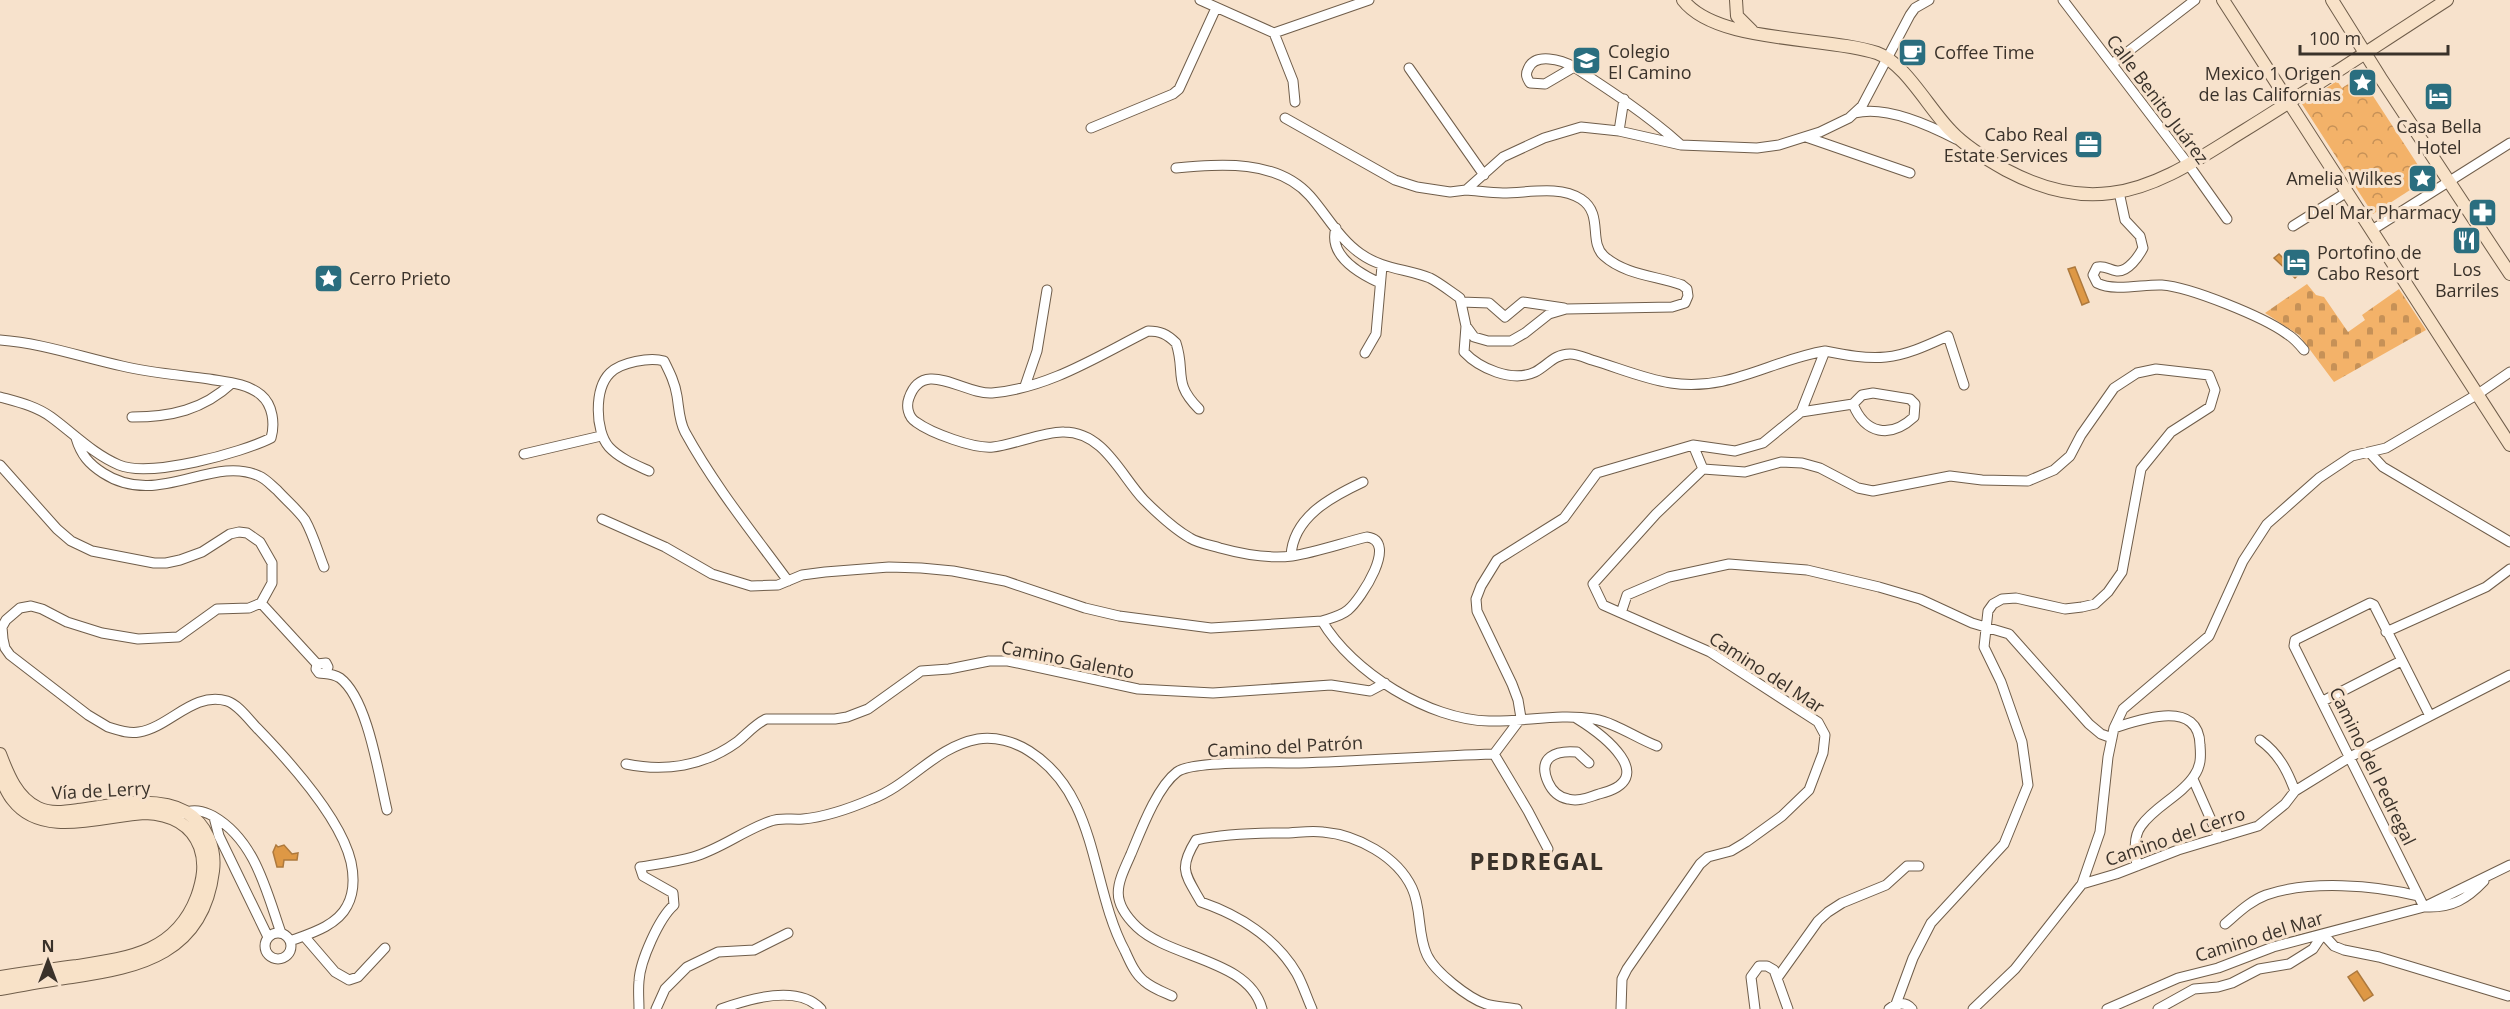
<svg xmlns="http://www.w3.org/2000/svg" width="2510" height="1009" viewBox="0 0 2510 1009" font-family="'Open Sans',sans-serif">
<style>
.forest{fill:url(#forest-crowns)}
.cemetery{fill:url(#cemetery-stones)}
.water{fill:#de9845;stroke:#ad793d;stroke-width:1.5}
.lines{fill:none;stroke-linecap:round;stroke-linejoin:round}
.street-casing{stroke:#6f5d4a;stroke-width:11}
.secondary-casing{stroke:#6f5d4a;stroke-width:14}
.street{stroke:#fff;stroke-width:9}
.secondary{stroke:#f8e2c8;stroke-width:12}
.labels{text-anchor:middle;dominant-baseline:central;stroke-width:6;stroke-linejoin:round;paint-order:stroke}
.poi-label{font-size:18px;fill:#3a322a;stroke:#f7e2cc;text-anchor:start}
.street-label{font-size:18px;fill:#3a322a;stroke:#f7e2cc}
.district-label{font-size:24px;font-weight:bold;letter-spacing:1.5px;fill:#3a322a;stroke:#f7e2cc}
</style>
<defs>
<pattern id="forest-crowns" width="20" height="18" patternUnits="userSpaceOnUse" patternTransform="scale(1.5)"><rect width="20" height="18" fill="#f3b269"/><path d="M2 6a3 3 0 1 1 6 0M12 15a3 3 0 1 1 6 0" fill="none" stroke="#c69157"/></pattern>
<pattern id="cemetery-stones" width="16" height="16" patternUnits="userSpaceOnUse" patternTransform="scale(1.5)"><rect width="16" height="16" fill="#f3b269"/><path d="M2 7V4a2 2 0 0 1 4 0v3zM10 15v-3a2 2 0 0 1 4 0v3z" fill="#c69157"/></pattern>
</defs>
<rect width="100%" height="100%" fill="#f7e2cc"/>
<!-- forest -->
<path class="forest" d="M2360,76L2427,179L2373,214L2302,104L2337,81L2342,88Z"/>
<!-- cemetery -->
<path class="cemetery" d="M2307,284L2316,295L2324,297L2348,332L2365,320L2362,315L2399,289L2426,330L2334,382L2299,335L2265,313Z"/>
<!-- water -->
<path class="water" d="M2279,254L2299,274L2295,278L2274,258Z
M2075,267L2089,302L2082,305L2068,269Z
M276,845L278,847L284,845L292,854L298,853L297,860H284L283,867H277L273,852Z
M2357,971L2373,995L2364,1001L2348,977Z"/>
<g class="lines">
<defs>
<path id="street" d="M1200,0L1274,33L1293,81L1295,102
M2063,0L2188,164L2227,219
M1274,33L1369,0
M2112,64L2195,0
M1574,67L1545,84L1530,83C1527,78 1525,75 1528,69C1535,52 1562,60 1574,67C1611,91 1646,114 1680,144
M1409,68L1484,175
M1855,113C1885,105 1929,125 1956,139
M1285,118L1395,180L1417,187L1450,192L1466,190L1503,157L1544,138L1581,127L1619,131L1681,145L1757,148L1779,145L1820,132L1849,118L1862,106L1910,15L1915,8L1929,0
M1091,128L1173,94L1179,89L1216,8
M1619,131L1624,99
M1806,137L1910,173
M1176,168C1221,164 1277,159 1310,196C1326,214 1340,240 1361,254C1382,269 1407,269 1430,278C1440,283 1451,292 1460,298L1466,326L1464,352C1479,368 1512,383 1535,372C1547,366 1554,354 1570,354C1577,354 1586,358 1592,360C1619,368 1644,379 1671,383C1729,392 1771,360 1825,351
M2119,192L2125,220L2140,236L2143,248C2139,256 2128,272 2117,271C2109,270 2105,265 2097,267L2093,275L2097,283C2115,292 2143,284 2162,285C2190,287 2264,317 2287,334C2294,338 2299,344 2304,350
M2293,226L2347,192
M1336,228C1328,255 1358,273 1380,283
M2372,230L2510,143
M1461,302L1489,303L1505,317L1523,302L1564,308
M1466,326L1474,337L1488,341H1511L1525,333L1549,314L1566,309L1672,307L1685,303L1688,296L1687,289L1682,285C1657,276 1625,275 1604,256C1588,242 1604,214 1581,199C1559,185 1528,193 1503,193C1491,193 1479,191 1466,190
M0,340C42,343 81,357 122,366C151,373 180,375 209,379C226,382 247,383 261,395C273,405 275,424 271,438C241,453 150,478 119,465C93,454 73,433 51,417C36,406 18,402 0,397
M1365,353L1376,334L1382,266
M1025,386L1037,351L1047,290
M1873,393L1910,399L1915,404L1914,417C1890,439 1865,434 1853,404L1862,395Z
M1199,409C1172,382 1186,373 1176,343C1167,334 1160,331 1148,331C1098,356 1049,388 992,393C964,395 923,357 909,398C906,406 908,417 916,422C931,433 974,449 993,447C1013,445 1045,431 1064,432C1104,432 1121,476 1144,500C1155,511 1176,530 1190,538C1198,543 1210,545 1220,548C1242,554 1268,559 1292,556C1317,552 1342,543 1367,537C1399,541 1361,599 1348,610C1341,616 1331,618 1322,621C1352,672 1429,720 1489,721C1524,722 1559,713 1594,719C1616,723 1636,738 1657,746
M1801,412L1853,404
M132,417C171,417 203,410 232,383
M76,438C81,455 89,464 103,473C158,509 212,454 259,476C266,479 271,485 277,490C286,500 297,509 305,520C313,534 318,552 324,567
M1693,445L1703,469L1745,472L1781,462L1802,463L1820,468L1858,488L1873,491L1950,476L1982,480L2028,481L2054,470L2070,456L2081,435L2114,388L2137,373L2156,369L2209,375L2215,390L2210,407L2171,432L2141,469L2122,572L2108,592L2095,604L2082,607L2065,609L2016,598L2002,599L1993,604L1988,611L1984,647L2001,682L2022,742L2028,785L2004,844L1931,923L1913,958L1896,1004V1009
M2369,452L2383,467L2510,542
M524,454L601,436
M0,465L57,529L71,541L92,551L154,563H166L180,560L202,552L230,534L239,532L247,533L260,542L272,563V583L261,603L249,608L217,609L178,637L138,639L102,633L67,622L42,609L31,606L20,608L6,620L2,627L3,639L5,648L10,655L88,715L108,727C118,730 128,734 139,732C170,727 193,691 227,701C239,705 249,720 257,728C288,760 341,819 351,862C354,876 354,893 347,906C337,926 309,934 290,941
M1703,469L1656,514L1593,584L1603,605L1621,613L1627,595L1669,577L1729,564L1807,570L1879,587L1920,599L1972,623L2009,634L2089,724L2101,734L2112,738
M649,471C636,465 619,458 609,447C595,431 594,389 610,373C621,362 650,357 664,361C670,373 675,383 677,396C679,408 679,421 685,432C714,485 752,532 788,581
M602,519L665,547L712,574L751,586L778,585L802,575L825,572L889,567L921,568L953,571L1005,581L1085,608L1119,616L1211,628L1322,621
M1291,556C1293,517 1331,497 1363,482
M261,603L317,664
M2386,632L2486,587L2510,569
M326,672L328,667L326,663L317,664L316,669L319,673C327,674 332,673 340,678C368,699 379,777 387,810
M2323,701L2401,661
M1576,718C1602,734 1662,779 1599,794C1589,797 1579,802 1568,799C1558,797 1552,791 1548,782C1537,757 1556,750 1577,752L1589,763
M2114,728C2139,720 2199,698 2200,745C2201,757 2201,766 2194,776C2181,796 2155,806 2141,826C2133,837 2135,853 2137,866
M2260,740C2279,754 2287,770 2295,791
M1494,754L1528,811L1548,849
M626,764C665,772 704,766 737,742C747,734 754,725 766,719H835L847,717L868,709L921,671L949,669L989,661H1008L1138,689L1213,693L1331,685L1370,691L1385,683
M2193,779L2219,838
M183,814C192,808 204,811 213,816C255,840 266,890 281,933
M214,817L219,836L268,937
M2082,884L2100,832L2108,757L2114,728L2123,709L2209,636L2243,561L2267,524L2319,478L2352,456L2386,448L2478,394L2510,372
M2424,907L2294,646L2295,640L2370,603L2374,605L2430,716
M2426,907C2452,908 2467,899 2484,881
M2225,924C2238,913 2250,901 2266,895C2309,880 2375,885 2418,896
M265 946a13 13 0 1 1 26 0a13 13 0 1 1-26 0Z
M2323,934L2334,946L2344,950L2379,957L2508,996
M304,936L335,972L349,980L358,977L385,948
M1778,977L1818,921L1828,912L1842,903L1886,885L1907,866H1919
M639,1009C639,1000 638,990 639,981C640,961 659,918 674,905L673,893L643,876L640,867C657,864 676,862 693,857C721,849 744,830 771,821C781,817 792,820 803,819C825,817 851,808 872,799C911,784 935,747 978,739C995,736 1015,742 1029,751C1099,795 1090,886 1125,951C1130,962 1135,974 1144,981C1152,988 1163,992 1172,996
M656,1009L665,989L687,967L718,952L754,950L788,933
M721,1009C748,999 798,984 821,1009
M1262,1009C1249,959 1171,959 1137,927C1109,900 1117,885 1131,854C1141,830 1157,787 1177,772C1193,760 1276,763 1299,763C1364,761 1429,756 1494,754L1521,718L1518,700L1512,684L1477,611L1476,599L1481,586L1497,560L1564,518L1597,473L1693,445L1735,451L1763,443L1801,412L1825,351C1845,355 1866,359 1886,357C1907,355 1928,345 1948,336L1964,385
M1312,1009C1307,998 1303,985 1297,974C1276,938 1239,915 1201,902C1185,874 1178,869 1196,840C1224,834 1253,833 1282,833C1296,833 1310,830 1323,832C1357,835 1397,856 1412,888C1422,909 1417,934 1427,955C1435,972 1468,998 1486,1004C1495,1007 1507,1007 1517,1009
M1621,1009L1622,979L1627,969L1700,864L1708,857L1731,851L1746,842L1782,816L1809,790L1823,753L1825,735L1818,722L1710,652L1621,613
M1755,1009L1751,977L1759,966H1767L1774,970L1788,1009
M1889,1009C1897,1003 1905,1001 1912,1009
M1973,1009L2015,969L2082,884L2116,874L2178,850L2258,826L2285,804L2295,791L2350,757L2510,675
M2107,1009L2178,978L2218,968L2273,947L2424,907L2510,865
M2158,1009L2194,989L2218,987L2232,983L2259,969L2289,964L2313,949L2323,934"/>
<path id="secondary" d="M1683,0C1717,44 1827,36 1877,53C1905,63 1929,109 1951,131C1966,147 1986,159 2006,170C2038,187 2074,198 2111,193C2160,187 2204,155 2245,130C2313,88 2380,43 2447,0
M1736,0L1737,16L1752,31
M2223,0L2510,445
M2332,0L2380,77L2510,274
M0,754C8,775 17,798 38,808C51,814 64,812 78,810C110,806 156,795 186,812C206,824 216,848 213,871C203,953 141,967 72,977C48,980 24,985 0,989
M0,776C4,784 7,793 13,800C43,839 104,815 145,813C169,814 191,823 200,847C206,864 203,880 197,897C176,952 130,958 77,966C52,969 26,973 0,977"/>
</defs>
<!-- street casing -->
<use href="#street" class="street-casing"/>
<!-- secondary casing -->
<use href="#secondary" class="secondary-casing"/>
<!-- street -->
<use href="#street" class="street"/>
<!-- secondary -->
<use href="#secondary" class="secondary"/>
</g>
<!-- icons -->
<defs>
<symbol id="cafe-square" viewBox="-11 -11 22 22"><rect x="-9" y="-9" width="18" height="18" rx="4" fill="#2a6e7f" stroke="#f7e2cc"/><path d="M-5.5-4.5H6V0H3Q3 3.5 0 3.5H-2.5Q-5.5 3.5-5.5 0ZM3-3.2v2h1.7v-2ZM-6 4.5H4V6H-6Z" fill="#fff"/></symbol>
<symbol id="school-square" viewBox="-11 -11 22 22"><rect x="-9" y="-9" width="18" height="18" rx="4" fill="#2a6e7f" stroke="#f7e2cc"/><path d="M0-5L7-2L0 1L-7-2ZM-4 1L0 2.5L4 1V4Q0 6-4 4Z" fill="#fff"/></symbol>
<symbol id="sight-square" viewBox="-11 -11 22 22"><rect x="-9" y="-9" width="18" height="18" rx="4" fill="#2a6e7f" stroke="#f7e2cc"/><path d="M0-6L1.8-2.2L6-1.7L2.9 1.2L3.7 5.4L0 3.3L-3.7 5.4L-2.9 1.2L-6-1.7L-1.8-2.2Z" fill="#fff"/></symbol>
<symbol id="hotel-square" viewBox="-11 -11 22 22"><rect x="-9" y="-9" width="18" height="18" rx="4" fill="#2a6e7f" stroke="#f7e2cc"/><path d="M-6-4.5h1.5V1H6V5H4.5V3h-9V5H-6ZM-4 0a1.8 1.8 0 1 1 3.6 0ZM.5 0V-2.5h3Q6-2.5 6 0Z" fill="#fff"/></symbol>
<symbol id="office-square" viewBox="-11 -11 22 22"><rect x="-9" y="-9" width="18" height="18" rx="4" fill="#2a6e7f" stroke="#f7e2cc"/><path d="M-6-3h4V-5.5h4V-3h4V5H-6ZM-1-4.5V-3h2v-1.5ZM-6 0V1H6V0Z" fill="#fff"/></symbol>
<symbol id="pharmacy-square" viewBox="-11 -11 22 22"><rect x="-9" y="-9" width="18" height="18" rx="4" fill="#2a6e7f" stroke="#f7e2cc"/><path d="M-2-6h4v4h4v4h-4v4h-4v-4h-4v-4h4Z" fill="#fff"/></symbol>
<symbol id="restaurant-square" viewBox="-11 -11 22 22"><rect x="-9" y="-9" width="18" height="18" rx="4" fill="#2a6e7f" stroke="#f7e2cc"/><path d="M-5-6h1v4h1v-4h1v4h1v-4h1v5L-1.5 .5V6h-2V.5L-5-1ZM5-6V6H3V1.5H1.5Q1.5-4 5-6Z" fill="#fff"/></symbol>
</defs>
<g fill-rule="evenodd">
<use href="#cafe-square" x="1896" y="36" width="33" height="33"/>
<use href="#school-square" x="1570" y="44" width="33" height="33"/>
<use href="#sight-square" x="2346" y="66" width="33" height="33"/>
<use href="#hotel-square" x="2422" y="80" width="33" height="33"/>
<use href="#office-square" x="2072" y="128" width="33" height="33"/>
<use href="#sight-square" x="2406" y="162" width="33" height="33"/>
<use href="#pharmacy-square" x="2466" y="196" width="33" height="33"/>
<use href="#restaurant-square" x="2450" y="224" width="33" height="33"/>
<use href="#hotel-square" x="2280" y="246" width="33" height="33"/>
<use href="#sight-square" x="312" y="262" width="33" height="33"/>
</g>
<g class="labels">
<!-- poi labels -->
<g class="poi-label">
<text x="1608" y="51">Colegio<tspan x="1608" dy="21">El Camino</tspan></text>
<text x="1934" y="52">Coffee Time</text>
<text x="2341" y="73" text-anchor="end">Mexico 1 Origen<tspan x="2341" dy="21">de las Californias</tspan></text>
<text x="2439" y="126" text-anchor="middle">Casa Bella<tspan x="2439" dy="21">Hotel</tspan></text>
<text x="2068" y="134" text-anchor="end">Cabo Real<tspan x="2068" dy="21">Estate Services</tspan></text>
<text x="2402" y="178" text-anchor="end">Amelia Wilkes</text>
<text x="2461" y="212" text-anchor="end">Del Mar Pharmacy</text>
<text x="2317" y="252">Portofino de<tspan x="2317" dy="21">Cabo Resort</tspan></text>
<text x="2467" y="269" text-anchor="middle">Los<tspan x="2467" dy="21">Barriles</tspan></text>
<text x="349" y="278">Cerro Prieto</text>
</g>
<!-- street labels -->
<g class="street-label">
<text transform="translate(2158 99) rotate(53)">Calle Benito Juárez</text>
<text transform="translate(1068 659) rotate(11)">Camino Galento</text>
<text transform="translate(1767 672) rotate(33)">Camino del Mar</text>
<text transform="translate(1285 746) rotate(-3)">Camino del Patrón</text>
<text transform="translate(2373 766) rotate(64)">Camino del Pedregal</text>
<text transform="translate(101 790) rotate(-3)">Vía de Lerry</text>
<text transform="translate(2175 836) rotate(-19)">Camino del Cerro</text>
<text transform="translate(2259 936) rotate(-17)">Camino del Mar</text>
</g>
<!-- district labels -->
<g class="district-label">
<text x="1537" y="860">PEDREGAL</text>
</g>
</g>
<!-- north arrow -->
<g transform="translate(48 961)" stroke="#f7e2cc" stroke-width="4.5" paint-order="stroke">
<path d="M0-4.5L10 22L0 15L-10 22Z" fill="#3a322a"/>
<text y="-9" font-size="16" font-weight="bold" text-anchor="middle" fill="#3a322a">N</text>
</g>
<!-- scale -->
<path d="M2300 45v9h148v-9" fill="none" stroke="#3a322a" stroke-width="3"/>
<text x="2309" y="45" font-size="18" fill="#3a322a" stroke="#f7e2cc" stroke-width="4.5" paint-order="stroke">100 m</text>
</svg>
